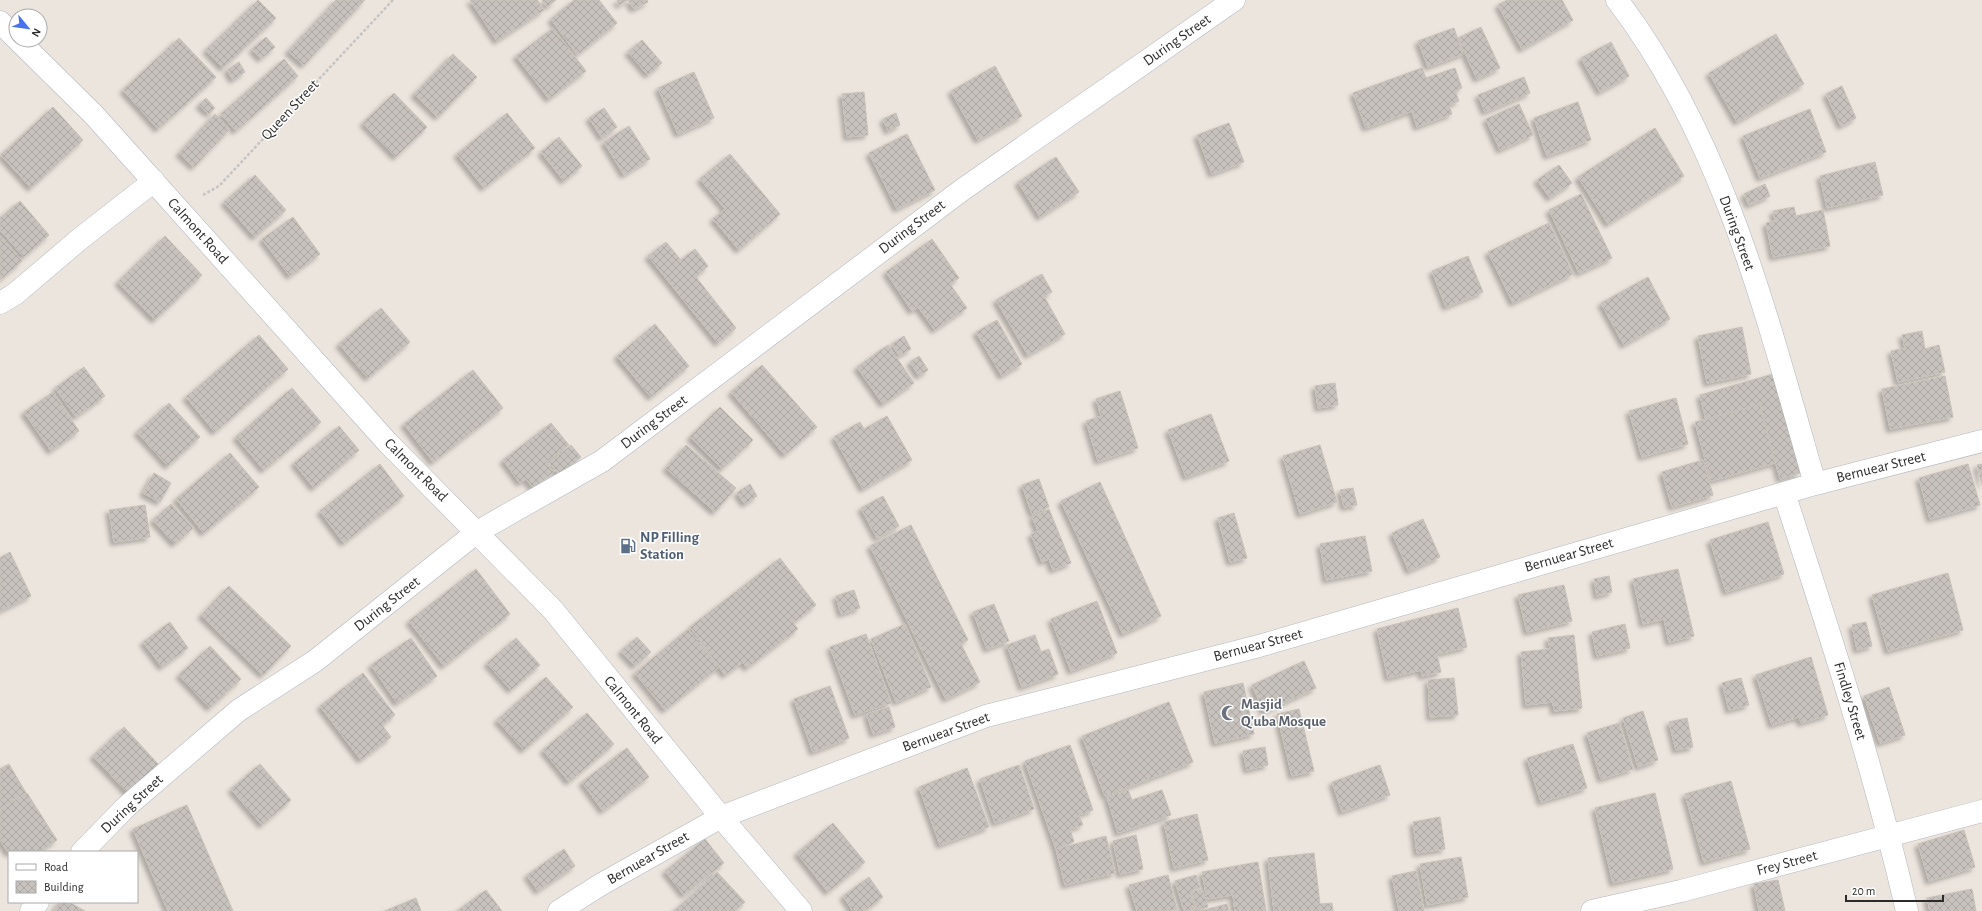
<svg xmlns="http://www.w3.org/2000/svg" width="1982" height="911" viewBox="0 0 1982 911" font-family="'Alegreya Sans',sans-serif">
<style>
.building{fill:url(#building-cross-hatch);stroke:#c7c1b8;filter:url(#shadow)}
.lines{fill:none;stroke-linecap:round;stroke-linejoin:round}
.minor-casing{stroke:#b1b5be;stroke-width:23}
.path{stroke:#c4c4c4;stroke-width:2.5;stroke-dasharray:3 2;stroke-linecap:butt}
.minor{stroke:#fff;stroke-width:22}
.labels{text-anchor:middle;dominant-baseline:central;stroke-width:3;stroke-linejoin:round;paint-order:stroke}
.street-label{font-size:15px;fill:#2b2b2b;stroke:#fff}
.service-label{font-size:15px;font-weight:bold;fill:#4e5e75;stroke:#fff;text-anchor:start}
.worship-label{font-size:15px;font-weight:bold;fill:#5b616d;stroke:#fff;text-anchor:start}
</style>
<defs>
<pattern id="building-cross-hatch" width="8" height="8" patternUnits="userSpaceOnUse"><rect width="8" height="8" fill="#c7c2bd"/><path d="M0 0l8 8M0 8l8-8" fill="none" stroke="#aba7a3"/></pattern>
<filter id="shadow"><feDropShadow dx="-3.5" dy="3.5" stdDeviation="2" flood-color="#0004"/></filter>
</defs>
<rect width="100%" height="100%" fill="#ece5de"/>
<!-- building -->
<path class="building" d="M258,0L276,18L223,68L206,50Z
M336,0H365L304,65L288,51Z
M470,0H537L544,10L497,41Z
M542,0H556L547,7Z
M574,0H599L617,23L577,55L551,19Z
M617,0H647L648,2L634,9L628,0L619,5Z
M1507,0H1562L1573,20L1522,49L1498,5Z
M1481,27L1500,68L1477,79L1458,38Z
M553,28L586,71L549,99L516,56Z
M1454,28L1463,54L1428,67L1418,41Z
M1776,34L1804,84L1737,122L1709,73Z
M266,37L275,47L261,59L252,49Z
M179,38L216,77L158,129L123,90Z
M642,40L662,63L648,75L628,52Z
M1611,42L1629,76L1600,92L1581,58Z
M453,54L477,77L438,117L414,94Z
M284,59L298,76L236,131L221,114Z
M239,62L245,72L233,80L227,70Z
M995,66L1022,116L978,140L951,91Z
M1422,68L1426,78L1455,68L1462,88L1455,91L1459,101L1449,105L1452,114L1417,127L1412,111L1366,128L1353,93Z
M694,72L714,118L678,134L658,88Z
M1524,77L1530,93L1485,112L1478,95Z
M1842,86L1856,118L1841,126L1826,94Z
M864,92L868,135L847,137L842,94Z
M394,93L427,127L396,157L363,123Z
M206,98L215,108L209,114L199,105Z
M1578,102L1591,140L1547,156L1534,118Z
M1519,104L1533,135L1500,150L1486,119Z
M53,107L83,140L31,188L1,155Z
M604,108L617,127L602,138L589,118Z
M1810,109L1826,152L1760,178L1743,136Z
M507,113L535,148L484,188L457,154Z
M896,113L900,125L888,131L883,119Z
M215,114L230,129L194,167L179,153Z
M1229,123L1244,162L1212,174L1197,135Z
M629,126L650,159L624,175L604,142Z
M1655,128L1684,176L1608,224L1578,177Z
M907,134L935,190L897,209L869,153Z
M559,137L582,166L564,181L541,152Z
M730,154L780,214L739,250L713,219L725,209L700,179Z
M1056,157L1079,192L1040,217L1018,182Z
M1875,162L1883,195L1827,208L1820,176Z
M1559,165L1572,183L1550,198L1537,180Z
M255,175L286,210L255,237L224,202Z
M1765,184L1770,196L1749,205L1744,194Z
M1581,194L1612,258L1579,273L1549,210Z
M20,201L49,235L24,257L0,230V218Z
M1794,207L1796,216L1823,210L1830,246L1773,257L1766,223L1775,221L1773,211Z
M293,217L320,254L290,276L262,239Z
M1549,223L1573,274L1513,303L1488,252Z
M0,235L22,261L0,280Z
M165,236L202,275L155,320L118,282Z
M932,239L959,278L950,284L967,308L935,330L918,307L912,311L886,272Z
M666,242L681,260L695,249L708,266L696,277L736,328L718,343L648,256Z
M1468,256L1483,292L1446,307L1432,271Z
M1042,274L1052,292L1044,296L1065,334L1028,355L996,300Z
M1648,277L1670,319L1624,345L1601,303Z
M381,308L410,342L368,378L339,344Z
M997,320L1022,364L1002,376L976,332Z
M655,324L689,366L651,397L617,356Z
M1742,327L1751,374L1707,383L1698,336Z
M1922,331L1925,349L1939,345L1945,372L1898,382L1891,351L1905,348L1902,335Z
M259,335L288,369L215,432L186,397Z
M904,336L911,349L899,356L892,344Z
M888,345L914,383L883,404L857,367Z
M919,356L928,370L919,376L910,362Z
M762,365L817,427L785,455L731,392Z
M84,367L105,396L76,417L55,388Z
M473,370L503,408L433,462L404,424Z
M1773,374L1800,473L1780,479L1760,404L1706,420L1700,395Z
M1945,376L1953,417L1890,429L1882,389Z
M1335,383L1338,405L1318,408L1315,386Z
M292,388L321,422L264,470L236,437Z
M1120,391L1138,448L1098,461L1086,421L1101,416L1096,399Z
M53,392L79,431L51,451L24,412Z
M1676,398L1688,444L1642,457L1629,411Z
M169,403L200,437L168,466L137,432Z
M1760,404L1775,463L1711,481L1695,422Z
M720,407L753,440L722,469L690,437Z
M1211,414L1229,461L1186,477L1168,430Z
M887,416L912,460L863,489L834,437L860,422L864,429Z
M551,423L569,445L546,462L554,472L533,488L526,479L520,483L503,460Z
M339,426L359,450L314,488L294,463Z
M571,445L581,457L559,475L549,463Z
M686,445L736,488L715,512L666,468Z
M1320,445L1337,502L1300,514L1283,456Z
M230,453L259,487L204,533L176,499Z
M1703,460L1713,495L1672,507L1662,472Z
M380,464L404,496L344,543L320,511Z
M1968,464L1980,505L1930,519L1919,478Z
M1982,464V485L1977,465Z
M154,473L171,483L160,502L143,493Z
M1039,479L1049,507L1032,514L1022,485Z
M1100,482L1161,616L1123,634L1061,501Z
M750,484L757,496L745,504L737,493Z
M1353,488L1357,505L1344,507L1340,490Z
M883,496L899,526L877,538L861,508Z
M171,504L193,528L175,544L153,520Z
M145,505L150,537L114,542L109,510Z
M1049,509L1071,563L1053,570L1049,559L1042,562L1031,534L1038,531L1032,517Z
M1234,513L1247,558L1230,562L1218,518Z
M1423,519L1440,557L1409,571L1392,533Z
M1768,522L1784,574L1726,592L1710,540Z
M911,525L968,640L961,644L980,682L946,699L870,546Z
M1365,536L1372,571L1326,580L1320,544Z
M10,552L31,596L0,611V558Z
M780,558L816,605L793,623L798,629L747,668L743,662L725,675L690,627Z
M476,569L510,614L444,666L409,621Z
M1678,569L1694,636L1669,642L1664,619L1643,624L1633,579Z
M1948,573L1963,630L1888,651L1872,595Z
M1609,576L1612,592L1597,596L1594,579Z
M1564,585L1572,621L1527,632L1518,595Z
M229,586L291,646L263,675L201,615Z
M854,590L860,608L841,614L836,596Z
M1097,601L1117,653L1071,671L1051,619Z
M994,604L1009,641L987,649L973,612Z
M1458,608L1467,647L1437,654L1441,672L1422,676L1421,670L1388,678L1377,629Z
M170,622L188,648L162,667L143,642Z
M1866,622L1872,646L1857,650L1852,625Z
M905,624L931,687L896,702L871,639Z
M1625,624L1630,648L1597,656L1592,632Z
M688,629L719,667L665,710L635,673Z
M866,634L891,703L855,715L830,647Z
M1035,635L1041,652L1049,649L1058,674L1022,687L1007,645Z
M1574,635L1582,708L1554,711L1553,702L1526,705L1521,652L1550,649L1548,638Z
M637,637L651,652L635,666L621,651Z
M411,638L437,676L397,703L371,665Z
M516,638L540,665L511,690L487,663Z
M210,646L241,679L210,708L179,675Z
M1811,657L1828,715L1801,723L1799,717L1772,725L1756,675Z
M1304,661L1316,688L1264,712L1252,685Z
M363,673L395,715L382,725L391,737L361,760L320,706Z
M546,677L573,707L524,750L497,720Z
M1454,678L1458,715L1430,717L1428,680Z
M1741,678L1749,705L1729,710L1722,683Z
M1243,683L1254,734L1215,743L1204,692Z
M830,686L849,738L813,752L794,699Z
M1889,687L1905,735L1880,743L1864,696Z
M1169,702L1193,762L1105,796L1082,736Z
M889,707L895,727L873,734L867,714Z
M1299,709L1314,771L1292,776L1277,714Z
M1643,711L1658,760L1638,767L1623,718Z
M587,713L614,744L569,782L543,750Z
M1687,718L1693,747L1676,750L1669,722Z
M1619,723L1633,769L1601,779L1587,733Z
M124,727L159,765L129,794L93,756Z
M1573,744L1587,788L1541,802L1527,758Z
M1070,745L1093,810L1079,815L1083,825L1070,829L1074,842L1056,849L1025,761Z
M1265,747L1268,765L1247,770L1243,751Z
M627,748L649,777L603,811L582,782Z
M9,764L26,793L0,809V769Z
M260,764L291,800L262,825L231,789Z
M1019,765L1034,809L995,823L980,779Z
M1380,765L1390,795L1342,812L1332,782Z
M967,768L989,827L940,845L919,787Z
M1731,781L1750,849L1704,862L1685,794Z
M1128,790L1132,800L1162,790L1171,815L1118,833L1107,797Z
M27,793L57,840L39,852H9V854L0,840V810Z
M1655,793L1673,869L1613,883L1595,808Z
M187,805L233,911H168L133,829Z
M1197,814L1208,860L1174,868L1164,822Z
M1440,817L1445,849L1417,853L1413,822Z
M833,823L865,862L828,892L797,853Z
M1964,830L1975,867L1929,881L1918,844Z
M1136,835L1143,869L1120,874L1113,841Z
M1106,836L1115,873L1065,885L1056,849Z
M705,839L724,863L684,895L665,871Z
M564,849L575,866L538,891L527,875Z
M1314,853L1320,904L1332,903L1333,911H1274L1268,858Z
M1461,857L1468,897L1427,905L1420,864Z
M1258,862L1266,911H1235L1233,895L1207,899L1202,872Z
M1416,871L1424,911H1399L1392,876Z
M717,872L745,902L735,911H674Z
M1168,875L1177,910L1137,911L1129,885Z
M1196,875L1200,888L1190,891L1195,910L1184,911L1175,881Z
M869,877L883,897L864,911H853L843,896Z
M1778,880L1785,911H1759L1754,884Z
M1202,889L1208,907L1197,910L1192,892Z
M1972,889L1976,911H1930L1927,898Z
M486,890L502,911H457Z
M416,898L421,911H385Z
M59,902H69L85,911H54Z
M1227,904L1229,911H1200Z"/>
<g class="lines">
<defs>
<path id="minor" d="M1617,0C1724,140 1767,317 1815,484
M0,22L16,38
M18,40L94,115L387,442L553,610L721,817L801,911
M0,303L15,294L81,238L154,181
M1784,493C1829,631 1874,769 1907,911
M82,852L127,806L239,710L315,661L477,532L602,461L962,190L1234,0
M31,911L38,902
M559,911L600,885L721,817L986,716L1259,646L1815,484L1982,441
M1592,911L1681,891L1982,811"/>
</defs>
<!-- minor casing -->
<use href="#minor" class="minor-casing"/>
<!-- path -->
<path class="path" d="M203,195L219,186L393,0"/>
<!-- minor -->
<use href="#minor" class="minor"/>
</g>
<!-- icons -->
<defs>
<symbol id="fuel-bare" viewBox="-9 -9 18 18"><path d="M-5.5-6h7V0h2V4h1.3V-2.5L3-4.5l.8-.8L6-3V5H2.5V1h-1V6h-7ZM-4.2-4.7v3.2H.2V-4.7Z" fill="#5c6f8a" stroke="#fff" stroke-width="2.5" paint-order="stroke"/></symbol>
<symbol id="mosque-bare" viewBox="-9 -9 18 18"><path d="M3.5-4.9A6 6 0 1 0 3.5 4.9A5 5 0 1 1 3.5-4.9Z" fill="#6b7280" stroke="#fff" stroke-width="2.5" paint-order="stroke"/></symbol>
</defs>
<g fill-rule="evenodd">
<use href="#fuel-bare" x="617" y="535" width="22" height="22"/>
<use href="#mosque-bare" x="1218" y="702" width="22" height="22"/>
</g>
<g class="labels">
<!-- street labels -->
<g class="street-label">
<text transform="translate(1177 40) rotate(-35)">During Street</text>
<text transform="translate(290 110) rotate(-47)">Queen Street</text>
<text transform="translate(912 227) rotate(-37)">During Street</text>
<text transform="translate(198 231) rotate(48)">Calmont Road</text>
<text transform="translate(1737 233) rotate(70)">During Street</text>
<text transform="translate(654 422) rotate(-37)">During Street</text>
<text transform="translate(1881 467) rotate(-14)">Bernuear Street</text>
<text transform="translate(416 470) rotate(45)">Calmont Road</text>
<text transform="translate(1569 555) rotate(-16)">Bernuear Street</text>
<text transform="translate(387 604) rotate(-38)">During Street</text>
<text transform="translate(1258 645) rotate(-15)">Bernuear Street</text>
<text transform="translate(1850 701) rotate(73)">Findley Street</text>
<text transform="translate(633 710) rotate(51)">Calmont Road</text>
<text transform="translate(946 732) rotate(-20)">Bernuear Street</text>
<text transform="translate(132 804) rotate(-43)">During Street</text>
<text transform="translate(648 858) rotate(-30)">Bernuear Street</text>
<text transform="translate(1787 863) rotate(-15)">Frey Street</text>
</g>
<!-- service labels -->
<g class="service-label">
<text x="640" y="537">NP Filling<tspan x="640" dy="17">Station</tspan></text>
</g>
<!-- worship labels -->
<g class="worship-label">
<text x="1241" y="704">Masjid<tspan x="1241" dy="17">Q'uba Mosque</tspan></text>
</g>
</g>
<!-- legend -->
<rect x="8" y="851" width="130" height="52" fill="#ffffff" stroke="#aaaaaa"/>
<rect x="16" y="864" width="20" height="6" fill="#ffffff" stroke="#aaaaaa"/>
<text x="44" y="871" font-size="12" fill="#2b2b2b">Road</text>
<rect x="16" y="881" width="20" height="12" fill="url(#building-cross-hatch)" stroke="#aaaaaa"/>
<text x="44" y="891" font-size="12" fill="#2b2b2b">Building</text>
<!-- north arrow -->
<g transform="translate(28 28) rotate(119)"><circle r="19" fill="#ffffff" stroke="#aaaaaa"/>
<path d="M0-3L7 15L0 10L-7 15Z" fill="#4873ee"/>
<text y="-6" font-size="11" font-weight="bold" text-anchor="middle" fill="#2b2b2b">N</text>
</g>
<!-- scale -->
<path d="M1846 895v6h97v-6" fill="none" stroke="#2b2b2b" stroke-width="2"/>
<text x="1852" y="895" font-size="12" fill="#2b2b2b" stroke="#ffffff" stroke-width="3" paint-order="stroke">20 m</text>
</svg>
